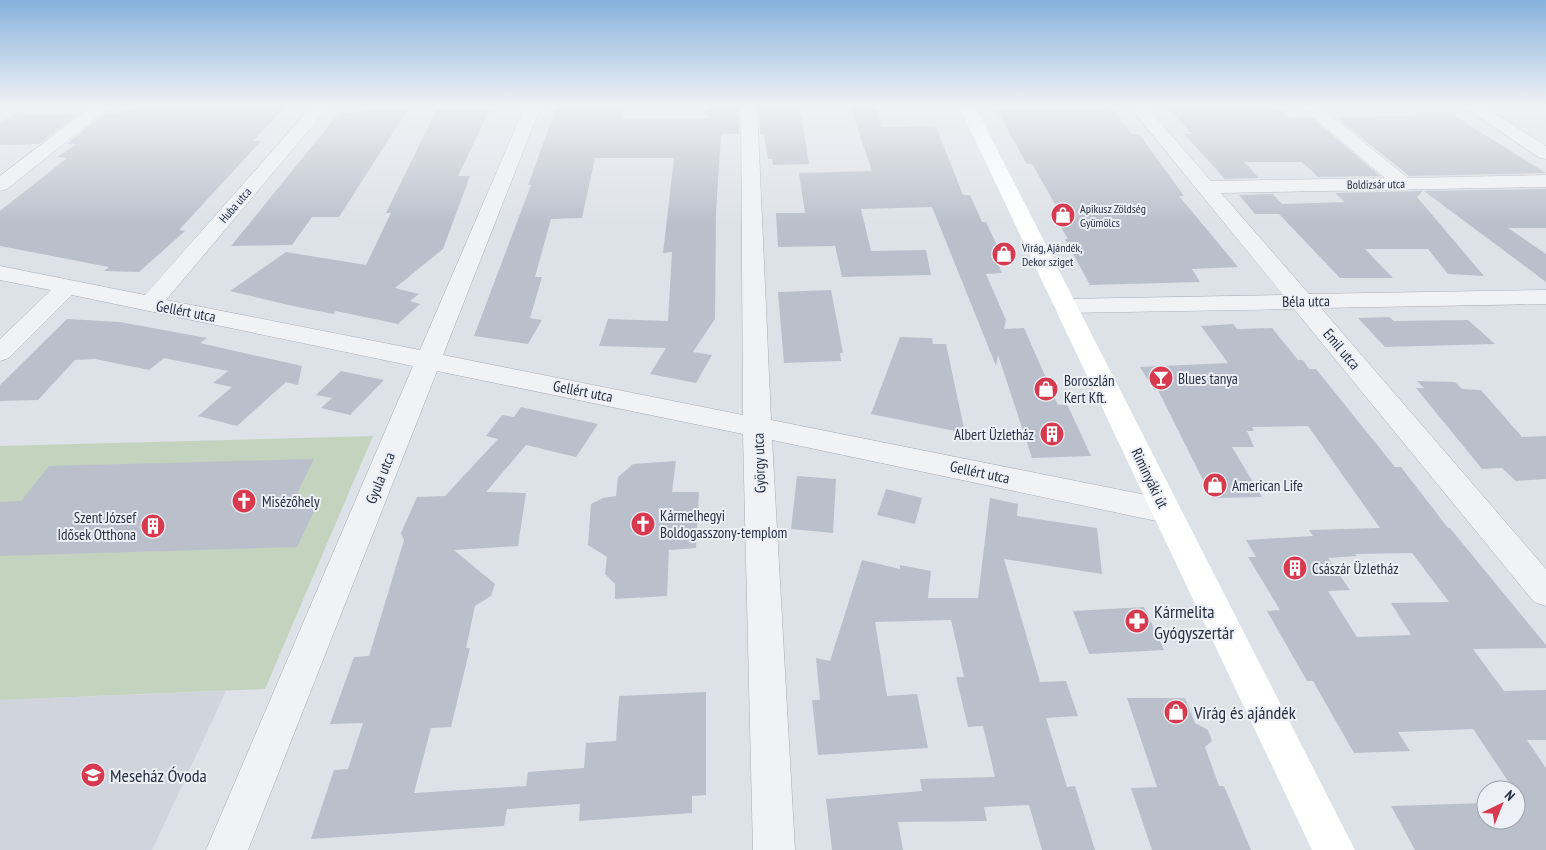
<svg xmlns="http://www.w3.org/2000/svg" width="1546" height="850" viewBox="0 0 1546 850" font-family="'PT Sans Narrow',sans-serif">
<style>
.built{fill:#cfd4dd}
.green{fill:#c3d3be}
.building{fill:#bac0cb;fill-rule:evenodd}
.lines{fill:none;stroke-linecap:round;stroke-linejoin:round}
.minor-casing{stroke:#a6acb6;stroke-width:1}
.minor{fill:#f0f2f6;fill-rule:evenodd}
.secondary{fill:#fff;fill-rule:evenodd}
.labels{text-anchor:middle;dominant-baseline:central;stroke-width:4;stroke-linejoin:round;paint-order:stroke}
.far-street-label{font-size:12px;fill:#262f40;stroke:#edf0f6}
.far-poi-label{font-size:12px;fill:#262f40;stroke:#edf0f6;text-anchor:start}
.street-label{font-size:15px;fill:#262f40;stroke:#edf0f6}
.poi-label{font-size:15px;fill:#262f40;stroke:#edf0f6;text-anchor:start}
.near-poi-label{font-size:18px;fill:#262f40;stroke:#edf0f6;text-anchor:start}
</style>
<rect width="100%" height="100%" fill="#dde2e8"/>
<!-- built -->
<path class="built" d="M226,691L152,850H0V700Z"/>
<!-- green -->
<path class="green" d="M373,436L265,689L0,700V446Z"/>
<!-- building -->
<path class="building" d="M131,106H286L253,141H261L179,230L185,231L139,272L104,271L109,267L0,246V211L67,158L57,157L77,144H67L104,114H122Z
M557,106H625L623,119L708,118L709,106H739V134H721L716,213L715,319L693,352L712,355L696,383L650,374L666,348L599,346L608,319L668,321L672,252L663,253L674,158H595L582,218L551,219L535,277H542L530,318L542,320L528,344L474,336L531,185H528Z
M759,106H800L809,164L773,165L772,159H768L764,134H760Z
M850,106H877L881,127L936,126L963,195H970L982,222H986L1003,258L996,259L1002,273L986,274L1006,320L1004,329L1024,328L1058,405L1067,404L1091,456L1032,458L998,355L996,366L932,207L861,209L871,251L926,250L931,275L842,277L835,246L778,247L776,213H805L799,173L872,171Z
M1277,106L1290,118L1311,117L1380,176L1318,177L1302,162H1244L1259,178L1225,179L1184,134H1192L1167,107Z
M1111,107L1132,134H1139L1184,196H1179L1238,267L1192,269L1200,282L1090,285L1065,239H1068L1051,211H1059L1032,164H1027L997,111Z
M408,109L339,217H312L292,245L231,246L339,113Z
M437,109H490L458,176H470L443,249L395,288L419,294L410,301L420,304L398,324L336,311L333,314L293,306L230,291L286,252L366,265L391,213H386Z
M78,114L39,144L0,145V123L13,115Z
M1453,115L1546,173L1409,176L1336,117Z
M1546,189V228H1508L1546,254V282L1424,191Z
M1423,191L1417,197L1484,276L1448,274L1428,249H1365L1393,278H1340L1279,214H1255L1239,195L1273,194L1282,204L1345,202L1335,193Z
M831,290L843,353H840L841,361L784,363L778,292Z
M1389,317L1394,321L1468,320L1495,344L1385,347L1358,318Z
M67,319L120,322L207,338L200,343L302,366L298,385L286,382L237,426L198,416L232,387L213,383L228,371L164,358L149,370L95,359L75,360L38,400L0,401V385Z
M1233,324L1237,329L1272,328L1298,360H1303L1309,369H1316L1395,467H1401L1448,528H1450L1546,645V648L1473,649L1504,691L1546,690V740H1527L1546,768V850H1415L1391,806L1486,803V820H1516V802H1522L1473,729L1398,732L1410,751L1354,753L1313,681H1307L1267,611L1280,610L1248,557H1256L1246,540L1313,536L1309,530L1380,528L1308,426L1252,427L1254,431H1247L1254,447H1232L1262,497L1212,498L1158,390H1154L1140,367L1228,363L1201,326ZM1412,553L1449,602L1391,603L1411,635L1357,637L1328,591L1350,590L1328,558L1357,556L1355,554Z
M900,337L932,338L933,344H946L965,433L871,414Z
M341,371L384,380L350,415L321,408L332,398L316,395Z
M1417,381L1455,382L1462,389L1481,390L1522,437L1546,436V479L1516,481L1502,468L1482,469L1416,388H1424Z
M521,407L598,424L576,457L526,445L486,492L526,493L518,546L454,550L495,584L491,596L475,606L466,648H470L451,727L431,728L414,793L526,786L528,772L584,768L586,743L616,741L619,696L706,692V795L692,796V813L579,821L580,804L507,809L504,826L311,839L334,770L348,769L363,723L330,724L354,657L369,656L404,540L401,533L417,497L445,496L498,439L486,436L502,415L514,417Z
M314,459L291,506L317,505L297,547L0,556V502L21,501L49,466Z
M676,461L672,492H699L696,548L669,550L667,596L615,599V584L605,574L607,557L588,545L591,504L603,498L616,496L618,477L633,464Z
M797,476L836,479L833,533L791,529Z
M886,489L922,498L915,524L877,515Z
M990,498L1018,504L1017,516L1097,528L1102,574L1004,559L1040,682L1066,681L1078,716L1046,718L1067,787L1075,786L1095,850H1042L1029,805L984,807L987,821L898,822L903,850H832L826,799L922,791L920,779L995,777L983,726L968,727L956,677H964L951,620L875,622L887,696L917,694L928,748L818,755L812,700H820L816,658L830,661L862,560L900,569V565L931,571L928,598H978Z
M1144,607L1164,650L1089,654L1073,611Z
M1127,698H1185L1195,723L1208,730L1212,741L1205,747L1219,786H1224L1251,850H1152L1131,788L1157,787Z"/>
<g class="lines">
<defs>
<path id="minor" d="M92,106H111L7,189L0,191V176Z
M312,106H329L166,300L420,350L525,106H541L443,355L743,415L741,106H757L771,420L1166,499L1177,503L1181,511L1177,519L1166,523L772,440L795,850H753L743,434L437,371L248,850H206L413,366L72,295L9,358L0,361V339L51,290L0,280V266L145,295Z
M1129,106H1146L1211,181L1385,178L1300,106H1319L1408,178L1546,175V187L1221,193L1309,294L1546,290V304L1321,308L1546,569V606L1534,602L1294,309L1065,313L1057,311L1053,306L1057,301L1065,299L1283,295Z
M1463,106H1483L1546,146V159L1540,158Z"/>
</defs>
<!-- minor casing -->
<use href="#minor" class="minor-casing"/>
<!-- minor -->
<use href="#minor" class="minor"/>
<!-- secondary -->
<path class="secondary" d="M959,106H975L1355,850H1312Z"/>
</g>
<!-- sky -->
<linearGradient id="sky" x2="0" y2="1"><stop stop-color="#87b2dc"/><stop offset="0.47" stop-color="#f0f2f5"/><stop offset="1" stop-color="#f0f2f5" stop-opacity="0"/></linearGradient>
<rect width="1546" height="225" fill="url(#sky)"/>
<!-- icons -->
<defs>
<symbol id="shop-disc" viewBox="-11 -11 22 22"><circle r="9.5" fill="#d7394e" stroke="#edf0f6"/><path d="M-5-2.5h2.3a2.7 3.5 0 0 1 5.4 0H5L5.5 6h-11ZM-1.5-2.5h3a1.5 2.3 0 0 0-3 0Z" fill="#fff"/></symbol>
<symbol id="bar-disc" viewBox="-11 -11 22 22"><circle r="9.5" fill="#d7394e" stroke="#edf0f6"/><path d="M-6-5H6L.8 .8V4.5H3.5V6h-7V4.5H-.8V.8Z" fill="#fff"/></symbol>
<symbol id="building-disc" viewBox="-11 -11 22 22"><circle r="9.5" fill="#d7394e" stroke="#edf0f6"/><path d="M-4-6H4V6H1V3H-1V6H-4ZM-2.5-4.3h1.7v1.8h-1.7ZM.8-4.3h1.7v1.8H.8ZM-2.5-1h1.7V.8h-1.7ZM.8-1h1.7V.8H.8Z" fill="#fff"/></symbol>
<symbol id="church-disc" viewBox="-11 -11 22 22"><circle r="9.5" fill="#d7394e" stroke="#edf0f6"/><path d="M-1.2-6h2.4v3.5h3.3v2.4h-3.3V6h-2.4V-.1h-3.3v-2.4h3.3Z" fill="#fff"/></symbol>
<symbol id="pharmacy-disc" viewBox="-11 -11 22 22"><circle r="9.5" fill="#d7394e" stroke="#edf0f6"/><path d="M-2-6h4v4h4v4h-4v4h-4v-4h-4v-4h4Z" fill="#fff"/></symbol>
<symbol id="school-disc" viewBox="-11 -11 22 22"><circle r="9.5" fill="#d7394e" stroke="#edf0f6"/><path d="M0-5L7-2L0 1L-7-2ZM-4 1L0 2.5L4 1V4Q0 6-4 4Z" fill="#fff"/></symbol>
</defs>
<g fill-rule="evenodd">
<use href="#shop-disc" x="1049" y="201" width="28" height="28"/>
<use href="#shop-disc" x="990" y="240" width="28" height="28"/>
<use href="#bar-disc" x="1147" y="364" width="28" height="28"/>
<use href="#shop-disc" x="1032" y="375" width="28" height="28"/>
<use href="#building-disc" x="1038" y="420" width="28" height="28"/>
<use href="#shop-disc" x="1201" y="471" width="28" height="28"/>
<use href="#church-disc" x="230" y="487" width="28" height="28"/>
<use href="#church-disc" x="629" y="510" width="28" height="28"/>
<use href="#building-disc" x="139" y="512" width="28" height="28"/>
<use href="#building-disc" x="1281" y="554" width="28" height="28"/>
<use href="#pharmacy-disc" x="1123" y="607" width="28" height="28"/>
<use href="#shop-disc" x="1162" y="698" width="28" height="28"/>
<use href="#school-disc" x="79" y="761" width="28" height="28"/>
</g>
<g class="labels">
<!-- far-street labels -->
<g class="far-street-label">
<text transform="translate(1376 184) rotate(-1)">Boldizsár utca</text>
<text transform="translate(235 205) rotate(-49)">Huba utca</text>
</g>
<!-- far-poi labels -->
<g class="far-poi-label">
<text x="1080" y="208">Apikusz Zöldség<tspan x="1080" dy="14">Gyümölcs</tspan></text>
<text x="1022" y="247">Virág, Ajándék,<tspan x="1022" dy="14">Dekor sziget</tspan></text>
</g>
<!-- street labels -->
<g class="street-label">
<text transform="translate(1306 301) rotate(-1)">Béla utca</text>
<text transform="translate(186 311) rotate(11)">Gellért utca</text>
<text transform="translate(1342 349) rotate(50)">Emil utca</text>
<text transform="translate(583 391) rotate(11)">Gellért utca</text>
<text transform="translate(759 463) rotate(-92)">György utca</text>
<text transform="translate(980 472) rotate(12)">Gellért utca</text>
<text transform="translate(380 478) rotate(-68)">Gyula utca</text>
<text transform="translate(1150 478) rotate(64)">Riminyáki út</text>
</g>
<!-- poi labels -->
<g class="poi-label">
<text x="1178" y="378">Blues tanya</text>
<text x="1064" y="380">Boroszlán<tspan x="1064" dy="17">Kert Kft.</tspan></text>
<text x="1034" y="434" text-anchor="end">Albert Üzletház</text>
<text x="1232" y="485">American Life</text>
<text x="262" y="501">Misézőhely</text>
<text x="660" y="515">Kármelhegyi<tspan x="660" dy="17">Boldogasszony-templom</tspan></text>
<text x="136" y="517" text-anchor="end">Szent József<tspan x="136" dy="17">Idősek Otthona</tspan></text>
<text x="1312" y="568">Császár Üzletház</text>
</g>
<!-- near-poi labels -->
<g class="near-poi-label">
<text x="1154" y="611">Kármelita<tspan x="1154" dy="21">Gyógyszertár</tspan></text>
<text x="1194" y="712">Virág és ajándék</text>
<text x="110" y="775">Meseház Óvoda</text>
</g>
</g>
<!-- north arrow -->
<g transform="translate(1501 805) rotate(43)"><circle r="24" fill="#edf0f6" stroke="#9da3ad"/>
<path d="M0-4L9 19L0 12L-9 19Z" fill="#d7394e"/>
<text y="-8" font-size="14" font-weight="bold" text-anchor="middle" fill="#262f40">N</text>
</g>
</svg>
